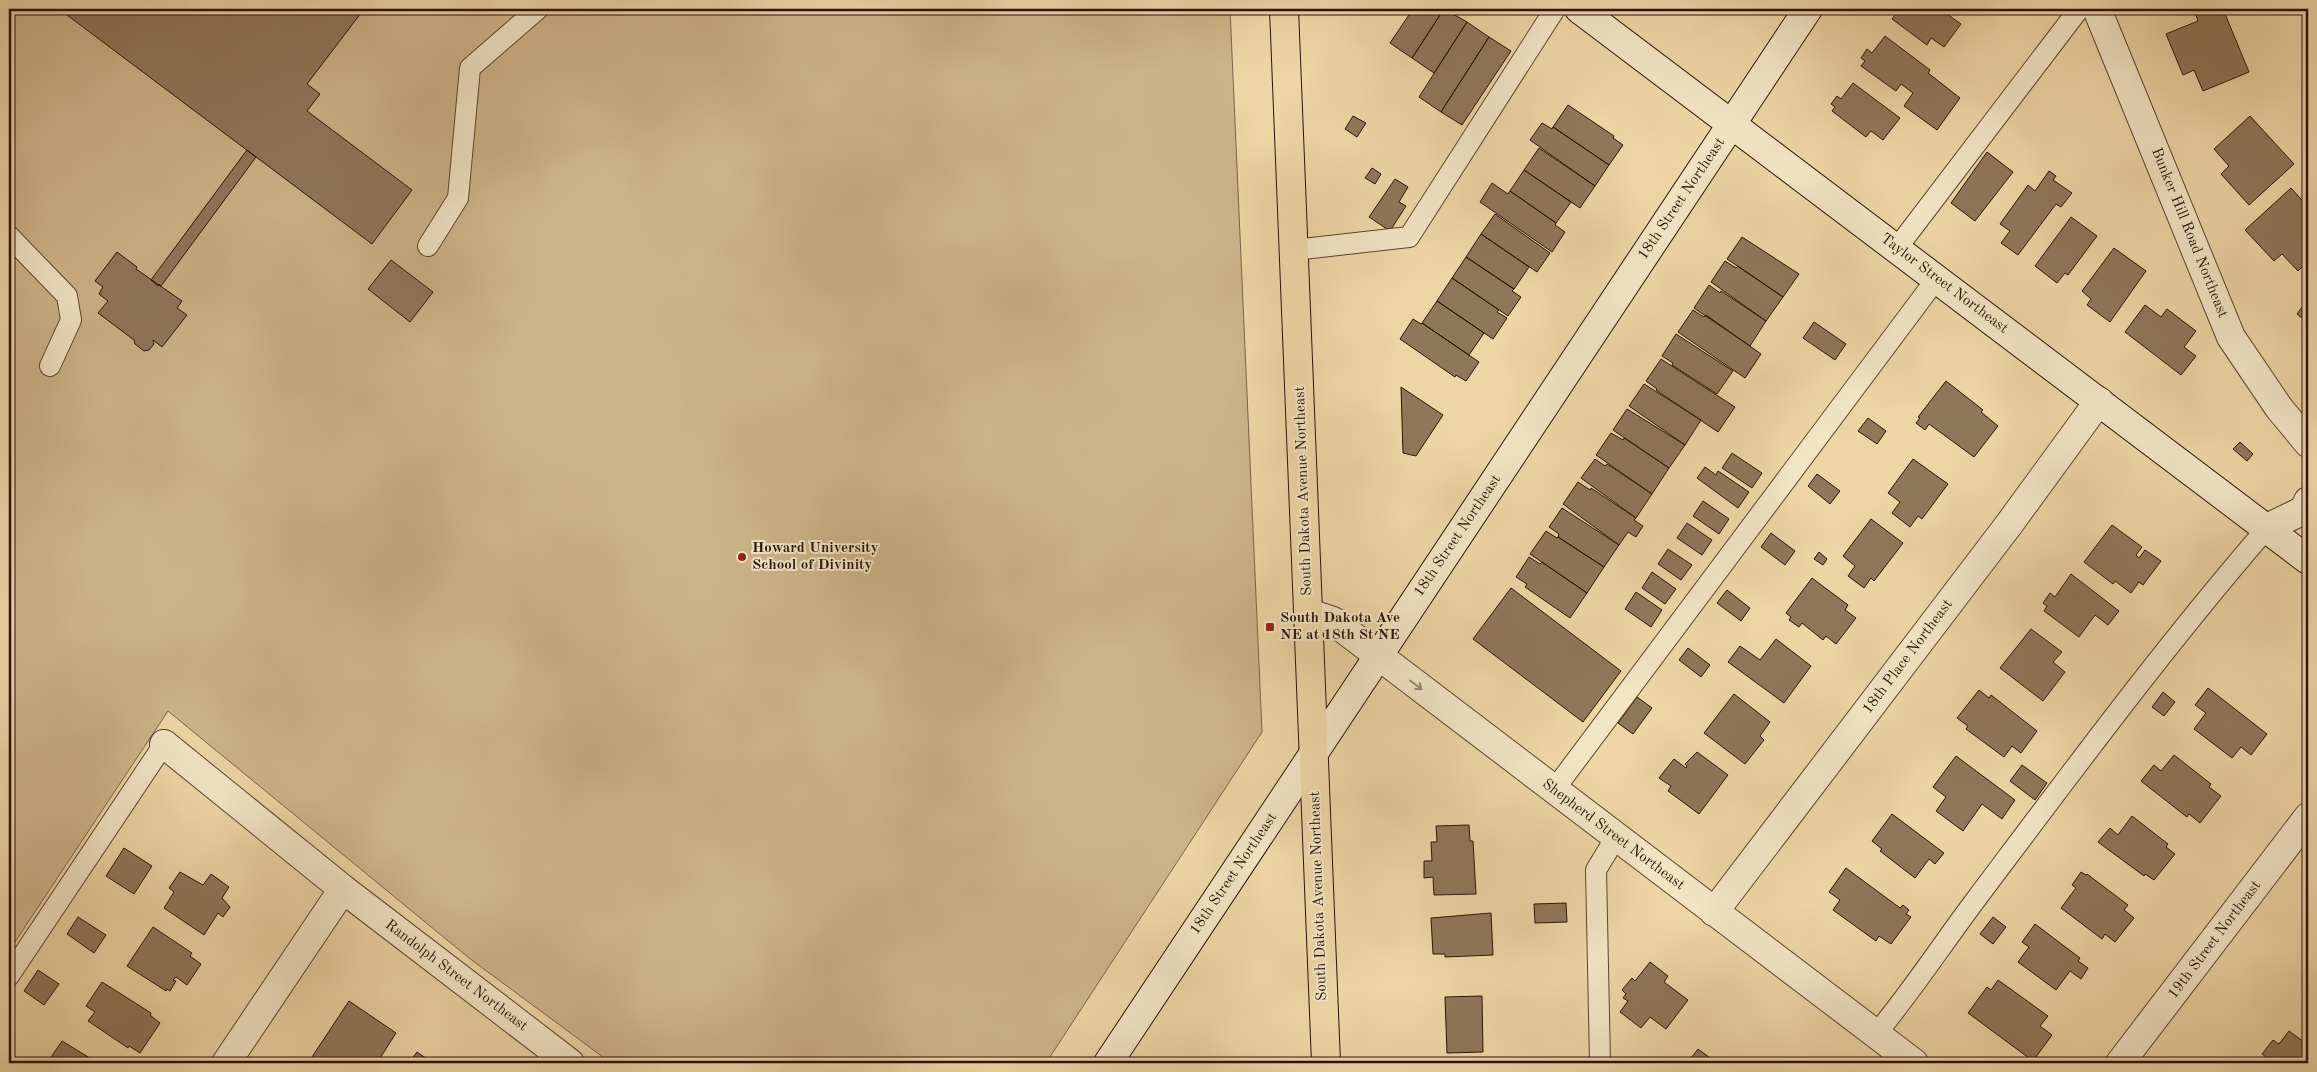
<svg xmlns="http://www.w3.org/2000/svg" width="2317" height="1072" font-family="'Old Standard TT',serif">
<rect width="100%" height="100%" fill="#edd5a4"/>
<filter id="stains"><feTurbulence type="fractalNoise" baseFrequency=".004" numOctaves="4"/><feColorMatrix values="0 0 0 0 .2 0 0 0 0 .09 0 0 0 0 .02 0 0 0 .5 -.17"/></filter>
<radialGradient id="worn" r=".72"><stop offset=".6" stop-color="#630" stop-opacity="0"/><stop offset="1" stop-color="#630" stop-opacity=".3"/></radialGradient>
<!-- green -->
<path fill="#ccb489" stroke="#7b6348" d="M9 9H1230L1262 732 1046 1063H611L469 958 168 711 9 951Z"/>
<!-- building -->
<path fill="#8f7759" stroke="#2a1208" d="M59 9H364L307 84 320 94 307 111 412 190 372 244Z
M1413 9H1444L1412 58 1390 43Z
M1444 9 1467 22 1434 73 1412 58Z
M1893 9H1940L1961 24 1944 47 1931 38 1927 45 1892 19 1895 15 1891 12Z
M2194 9H2223L2249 72 2203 91 2194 70 2183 75 2166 34 2198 21Z
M1467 22 1489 37 1441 112 1419 97Z
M1885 36 1930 70 1928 73 1960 98 1937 130 1904 106 1913 93 1901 84 1896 91 1861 66 1865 61 1861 58 1867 49 1872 53Z
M1489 37 1511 51 1462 125 1441 112Z
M1853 83 1900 118 1883 140 1871 131 1866 137 1832 111 1835 107 1831 104 1837 96 1841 99Z
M1568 105 1614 136 1613 138 1623 145 1609 165 1553 127Z
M1353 116 1366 123 1357 137 1345 129Z
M2250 116 2294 164 2249 205 2221 174 2229 166 2214 149Z
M1542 123 1552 129 1553 127 1609 165 1595 186 1530 140Z
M1539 148 1595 186 1580 208 1524 170Z
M247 150 256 157 161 286 159 284 158 286 151 280Z
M1987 152 2013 172 1975 221 1951 203Z
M1372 168 1381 174 1375 184 1365 178Z
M1524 170 1571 202 1556 223 1510 191Z
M2049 171 2056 176 2053 180 2072 193 2061 207 2056 204 2018 255 2001 243 2010 231 2000 224 2028 185 2035 191Z
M1395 179 1408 187 1399 202 1406 206 1390 231 1369 217Z
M1492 183 1508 194 1510 191 1556 223 1555 225 1565 232 1552 252 1480 202Z
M2291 188 2308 207V261L2298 271 2282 254 2274 261 2245 230Z
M1495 214 1550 253 1537 272 1481 234Z
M2071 217 2097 236 2068 275 2065 273 2057 283 2035 266Z
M1481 234 1529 267 1514 289 1466 257Z
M1742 237 1799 274 1783 297 1727 259Z
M2114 248 2146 271 2110 322 2087 305 2091 299 2082 291Z
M117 252 137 267 136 269 182 301 177 308 187 315 162 347 153 340 154 344 149 350 144 351 135 344 134 340 98 313 108 301 99 294 103 287 95 281Z
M1466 257 1514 289 1512 291 1521 297 1508 316 1452 278Z
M391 260 433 292 410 322 368 289Z
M1725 261 1736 268 1738 266 1783 297 1766 321 1711 282Z
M1452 278 1499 310 1497 312 1507 318 1493 339 1437 301Z
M1709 285 1720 293 1721 291 1766 321 1750 346 1694 308Z
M2308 299V323L2297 314Z
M1437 301 1484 333 1469 355 1422 323Z
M2145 305 2161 317 2167 309 2196 331 2184 347 2196 356 2181 375 2125 332Z
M1693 310 1704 317 1706 315 1761 354 1745 378 1678 332Z
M1413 319 1421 324 1422 323 1479 362 1466 381 1456 375 1455 377 1400 339Z
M1814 322 1846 344 1835 360 1803 338Z
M1676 334 1733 371 1717 394 1672 365 1673 363 1662 356Z
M1661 359 1735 407 1718 432 1656 390 1657 389 1646 381Z
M1946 381 1983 410 1981 412 1998 426 1974 457 1929 424 1925 430 1916 423 1920 418 1918 417Z
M1644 384 1701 420 1685 445 1629 406Z
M1401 387 1443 415 1416 456 1403 453Z
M1627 409 1685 445 1669 468 1613 430Z
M1868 418 1886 431 1877 444 1858 431Z
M1611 433 1623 440 1624 438 1669 468 1652 494 1596 455Z
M2240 442 2253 454 2247 461 2233 449Z
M1732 453 1762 473 1752 488 1722 468Z
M1595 459 1605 466 1607 464 1652 494 1636 518 1581 478Z
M1913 459 1948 484 1922 519 1918 516 1910 527 1892 513 1900 502 1888 493Z
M1705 467 1716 475 1718 471 1749 492 1738 508 1697 478Z
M1817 474 1840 491 1830 504 1808 486Z
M1578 482 1590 490 1591 488 1636 518 1634 520 1643 526 1636 537 1628 532 1619 545 1563 504Z
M1703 501 1729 519 1719 534 1693 516Z
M1562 508 1619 545 1604 567 1558 537 1559 534 1549 527Z
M1871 519 1903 543 1874 581 1871 578 1864 588 1848 576 1855 566 1843 556Z
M1687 523 1712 540 1702 555 1677 538Z
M2112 525 2142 547 2136 555 2139 558 2145 550 2161 561 2143 585 2139 582 2131 593 2115 581 2113 584 2084 562Z
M1546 531 1557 538 1558 537 1604 567 1587 593 1530 554Z
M1771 533 1795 551 1785 565 1761 547Z
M1668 549 1692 565 1681 580 1658 564Z
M1819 552 1827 559 1823 565 1814 559Z
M1529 557 1540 564 1542 562 1587 593 1570 618 1525 587 1527 584 1516 577Z
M1652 572 1676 589 1665 604 1642 588Z
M2071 574 2119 611 2108 625 2095 615 2079 637 2044 611 2047 606 2043 603 2050 593 2055 597Z
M1812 578 1848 605 1845 610 1856 618 1836 644 1826 636 1823 640 1802 623 1799 627 1789 620 1791 617 1786 613Z
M1511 588 1621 671 1583 722 1473 639Z
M1727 590 1750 608 1741 621 1717 603Z
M1636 592 1662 610 1651 627 1625 609Z
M2031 629 2062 652 2053 662 2065 672 2043 701 2000 668Z
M1776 639 1811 666 1784 703 1728 662 1740 646 1760 660Z
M1688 648 1710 665 1701 677 1679 660Z
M2208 688 2267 734 2251 755 2241 747 2232 758 2194 729 2206 713 2195 705Z
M1979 690 1989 698 1991 695 2037 731 2021 753 2012 746 2004 757 1966 729 1968 726 1957 718Z
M2163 692 2175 702 2164 716 2152 707Z
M1734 694 1770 722 1760 736 1764 740 1745 764 1704 733Z
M1637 697 1652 708 1633 734 1618 723Z
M1697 752 1728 775 1699 814 1668 791 1671 786 1659 778 1674 759 1686 768 1687 766 1685 764Z
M2174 755 2211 784 2209 787 2221 796 2200 823 2189 814 2187 817 2141 781 2154 765 2161 771Z
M1956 756 2015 800 2002 819 1982 804 1963 831 1936 811 1946 797 1933 787Z
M2022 765 2047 783 2035 800 2010 781Z
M1892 814 1944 853 1935 864 1929 859 1915 878 1880 851 1882 849 1872 841Z
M2132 816 2168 844 2166 847 2175 854 2154 880 2145 874 2144 876 2098 842 2110 828 2118 835Z
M1469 825 1470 841H1473L1476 894 1434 895 1433 877 1424 878V861H1432L1431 842H1437L1436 826Z
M124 848 152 866 134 894 106 876Z
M1846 868 1900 908 1903 905 1909 910 1906 914 1911 917 1891 944 1879 936 1876 941 1833 910 1840 900 1829 892Z
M180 872 203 885 211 874 229 887 222 898 230 907 223 917 218 913 204 935 164 908 174 892 169 888Z
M2081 872 2086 875 2087 874 2128 905 2124 910 2134 918 2115 942 2105 934 2102 939 2061 908 2076 888 2072 885Z
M1566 903 1567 922 1535 923 1534 904Z
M1491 913 1493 955 1445 957V954H1433L1431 918Z
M78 917 106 935 94 953 67 934Z
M1993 917 2006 927 1993 944 1980 934Z
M2035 924 2080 958 2078 961 2088 968 2081 979 2070 971 2056 990 2018 962 2029 947 2022 942Z
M153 927 192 953 190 956 201 964 187 985 176 977 173 980 176 981 170 991 167 989 166 991 127 966Z
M1650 962 1668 976 1664 982 1688 1000 1666 1029 1650 1017 1641 1028 1620 1012 1628 1001 1623 998 1626 994 1622 990 1632 978 1635 981Z
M38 970 59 984 44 1005 24 991Z
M1998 980 2048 1016 2040 1026 2052 1035 2033 1061 1968 1013 1987 987 1991 990Z
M102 982 151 1013 150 1015 160 1023 140 1053 129 1046 128 1048 88 1021 95 1012 86 1006Z
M1482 996 1483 1052 1447 1053 1445 997Z
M349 1001 396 1033 377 1063H302L303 1061 308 1063Z
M2289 1031 2308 1045V1063H2266L2269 1059 2262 1054 2273 1040 2279 1044Z
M62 1041 98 1063H47Z
M1698 1049 1717 1063H1687Z
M417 1052 433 1063H409Z"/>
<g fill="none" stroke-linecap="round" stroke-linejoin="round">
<defs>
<path id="lane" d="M9 236 67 296 71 320 50 366
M428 246 458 198 470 68 538 9
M1897 248 2079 9
M1294 250 1409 237 1555 9
M1554 790 1937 278
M9 976 164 744
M1876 1034C1912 991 1943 943 1977 898 2071 773 2164 647 2267 528
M1600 1063 1596 870 1616 837"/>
<path id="street" d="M2097 9 2231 337 2279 408 2308 443
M2267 528 2304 510 2308 501
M1309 613 1333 621 1914 1063
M164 744 343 889 570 1063
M1714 912 2010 523 2099 401
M226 1063 343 889
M2120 1063 2308 817"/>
<path id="secondary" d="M1579 9 2308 560
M1108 1063 1808 9"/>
<path id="primary" d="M1284 9 1326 1063"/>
</defs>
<!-- lane casing -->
<use href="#lane" stroke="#5b432f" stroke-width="22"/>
<!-- street casing -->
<use href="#street" stroke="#5b432f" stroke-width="30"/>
<!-- secondary casing -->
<use href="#secondary" stroke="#2a1208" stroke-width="30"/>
<!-- primary casing -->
<use href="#primary" stroke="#2a1208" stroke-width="30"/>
<!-- lane -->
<use href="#lane" stroke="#f3e4c4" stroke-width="20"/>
<!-- street -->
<use href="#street" stroke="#f3e4c4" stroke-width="28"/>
<!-- secondary -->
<use href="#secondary" stroke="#f3e4c4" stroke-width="28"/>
<!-- primary -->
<use href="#primary" stroke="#edd5a4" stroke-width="28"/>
</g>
<!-- one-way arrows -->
<defs><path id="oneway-shaft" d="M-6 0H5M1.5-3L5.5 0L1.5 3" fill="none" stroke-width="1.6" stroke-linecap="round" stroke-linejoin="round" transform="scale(1.25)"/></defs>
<use stroke="#99866f" href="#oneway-shaft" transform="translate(1416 685) rotate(37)"/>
<!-- markers -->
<g fill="#8f2418" stroke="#f3e4c4" stroke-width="2">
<circle cx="742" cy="557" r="5"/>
<rect x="1265" y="622" width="10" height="10" rx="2.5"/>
</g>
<g text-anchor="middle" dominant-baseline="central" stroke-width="4" stroke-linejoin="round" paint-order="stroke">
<!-- street labels -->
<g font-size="15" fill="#2a1208" stroke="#f3e4c4">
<text transform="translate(1682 199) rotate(-56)">18th Street Northeast</text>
<text transform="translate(2189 233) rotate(68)">Bunker Hill Road Northeast</text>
<text transform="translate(1944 284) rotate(37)">Taylor Street Northeast</text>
<text transform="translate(1304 491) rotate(-92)">South Dakota Avenue Northeast</text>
<text transform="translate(1458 536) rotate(-56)">18th Street Northeast</text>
<text transform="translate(1908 657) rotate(-53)">18th Place Northeast</text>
<text transform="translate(1613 835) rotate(37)">Shepherd Street Northeast</text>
<text transform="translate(1234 874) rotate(-56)">18th Street Northeast</text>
<text transform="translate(1319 896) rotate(-92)">South Dakota Avenue Northeast</text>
<text transform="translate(2215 940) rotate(-53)">19th Street Northeast</text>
<text transform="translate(456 976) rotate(37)">Randolph Street Northeast</text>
</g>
<!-- poi labels -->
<g font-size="15" font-weight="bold" fill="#2a1208" stroke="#f3e4c4" text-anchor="start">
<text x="752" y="548">Howard University<tspan x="752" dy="17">School of Divinity</tspan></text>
<text x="1280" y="618">South Dakota Ave<tspan x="1280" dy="17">NE at 18th St NE</tspan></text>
</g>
</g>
<!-- margin -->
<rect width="2317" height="1072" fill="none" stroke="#edd5a4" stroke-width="30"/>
<rect x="10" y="10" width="2297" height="1052" fill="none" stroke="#2a1208" stroke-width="2.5"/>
<rect x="15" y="15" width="2287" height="1042" fill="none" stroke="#2a1208"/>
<rect width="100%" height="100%" filter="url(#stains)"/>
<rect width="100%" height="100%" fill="url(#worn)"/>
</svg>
